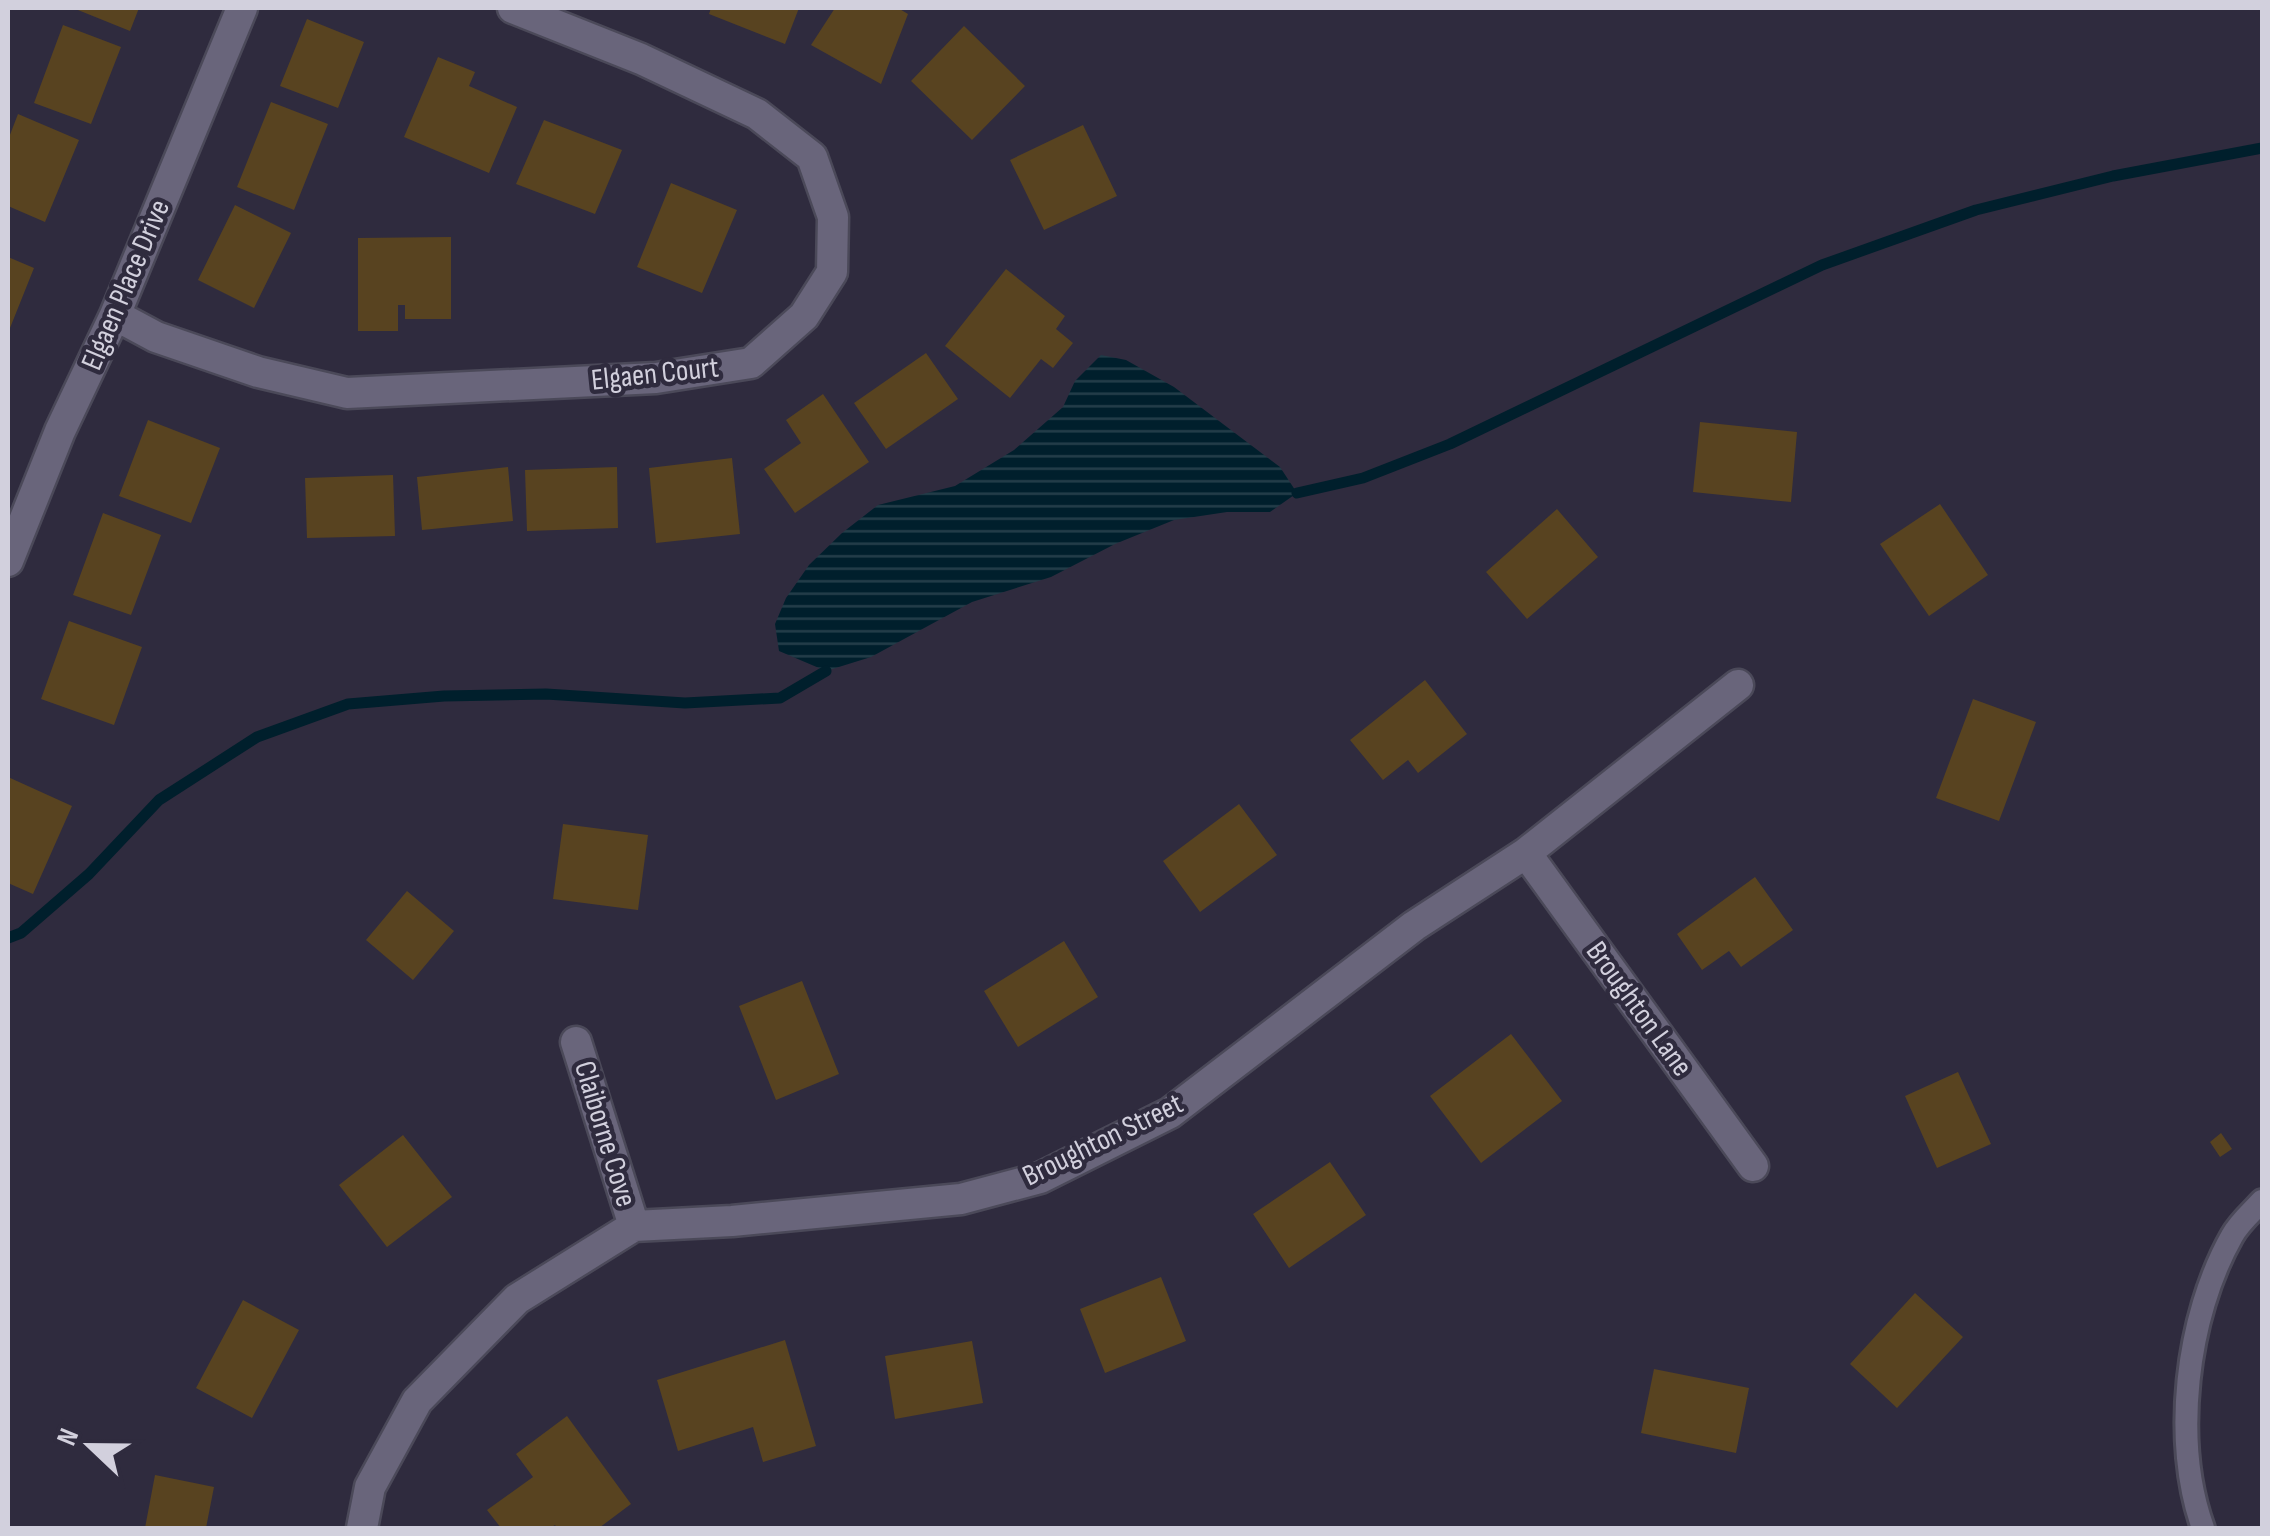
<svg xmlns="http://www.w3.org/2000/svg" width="2270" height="1536" font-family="'Sofia Sans Condensed',sans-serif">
<defs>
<pattern id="water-rules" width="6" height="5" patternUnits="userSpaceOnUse" patternTransform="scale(2.5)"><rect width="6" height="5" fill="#001f2c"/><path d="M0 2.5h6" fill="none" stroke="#243e4a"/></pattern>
</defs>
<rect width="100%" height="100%" fill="#2f2b3e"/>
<!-- water -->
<path fill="url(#water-rules)" d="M1101 355 1126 360 1174 387 1280 467 1297 493 1270 512H1227L1174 520 1115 544 1051 577 972 602 871 657 826 671 779 651 775 624 786 598 809 565 842 533 878 505 955 486 1014 450 1063 407 1075 381Z"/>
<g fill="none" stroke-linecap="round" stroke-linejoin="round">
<!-- stream -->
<path stroke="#001f2c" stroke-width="11" d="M1297 493 1363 478 1450 444 1822 265 1976 210 2113 176 2262 148
M8 938 21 933 89 874 159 800 257 737 348 704 444 696 546 694 685 703 780 698 826 671"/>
</g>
<!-- building -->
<path fill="#584320" d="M73 8H139L130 31Z
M711 8H799L785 44 709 14Z
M835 8H898L908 14 881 84 811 45Z
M307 19 364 42 338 108 280 86Z
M63 25 121 47 91 124 34 103Z
M964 26 1025 86 972 140 911 81Z
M438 57 475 72 469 86 517 107 489 173 404 137Z
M271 102 328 124 294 210 237 187Z
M18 114 79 140 45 222 8 206V140Z
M544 120 622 150 595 214 516 184Z
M1083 125 1117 196 1044 230 1010 160Z
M671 183 737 210 702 293 637 267Z
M235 205 291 233 254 308 198 280Z
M451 237V319H405V305H398V331H358V238Z
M8 257 34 268 8 333Z
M1006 269 1065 316 1056 329 1073 343 1053 368 1041 359 1010 398 945 346Z
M926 353 958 399 886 449 854 403Z
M823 394 869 462 795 513 764 469 801 443 786 420Z
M148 420 220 448 191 523 119 496Z
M1700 422 1797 432 1791 502 1693 492Z
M732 458 740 534 656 543 649 468Z
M508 467 513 521 422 530 417 477Z
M617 467 618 528 527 531 525 470Z
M393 475 395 536 307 538 305 478Z
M1940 504 1988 575 1929 616 1880 544Z
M1557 509 1598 557 1527 619 1486 572Z
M103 513 161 535 131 615 73 595Z
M69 621 142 647 114 725 41 699Z
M1425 680 1467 734 1418 773 1408 760 1383 780 1350 740Z
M1973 699 2036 722 1999 821 1936 798Z
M8 777 72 806 33 894 8 883Z
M1239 804 1277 855 1200 912 1163 861Z
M563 824 648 835 638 910 553 899Z
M1755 877 1793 930 1741 967 1729 951 1702 970 1677 934Z
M407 891 454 931 413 980 366 940Z
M1064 941 1098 997 1018 1047 984 991Z
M802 981 839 1074 776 1100 739 1006Z
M1511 1034 1562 1101 1481 1163 1430 1096Z
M1958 1072 1991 1144 1937 1168 1905 1096Z
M2221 1133 2232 1149 2220 1157 2210 1142Z
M403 1135 452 1197 387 1247 339 1185Z
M1330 1162 1366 1215 1289 1268 1253 1214Z
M1161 1277 1186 1341 1105 1373 1080 1309Z
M1915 1293 1963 1337 1897 1408 1850 1364Z
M243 1300 299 1330 252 1418 196 1388Z
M785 1340 816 1446 763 1462 753 1427 678 1451 657 1380Z
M972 1341 983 1403 895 1419 885 1356Z
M1654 1369 1749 1388 1736 1453 1641 1433Z
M567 1416 631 1504 599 1528H557L555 1525 550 1528H501L487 1510 533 1477 516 1454Z
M155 1475 214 1487 206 1528H145Z"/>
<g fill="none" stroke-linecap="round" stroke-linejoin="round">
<defs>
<path id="lane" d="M2203 1528C2172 1442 2186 1317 2232 1236 2239 1223 2252 1212 2262 1201"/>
<path id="street" d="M115 315 156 337 258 372 347 393 656 378 751 363 804 316 832 272 833 217 812 157 757 114 641 59 513 8
M8 561 60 431 115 315 242 8
M1526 853 1753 1166
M576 1042 634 1226
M362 1528 370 1487 417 1401 517 1299 634 1226 732 1221 961 1199 1040 1178 1170 1113 1414 926 1526 853 1738 685"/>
</defs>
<!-- lane casing -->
<use href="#lane" stroke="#4b4959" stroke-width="28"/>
<!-- street casing -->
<use href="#street" stroke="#4b4959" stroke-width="35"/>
<!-- lane -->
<use href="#lane" stroke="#69657b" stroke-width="22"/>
<!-- street -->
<use href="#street" stroke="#69657b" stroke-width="30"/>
</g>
<g text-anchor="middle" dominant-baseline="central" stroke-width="9" stroke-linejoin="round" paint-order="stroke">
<!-- street labels -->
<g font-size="30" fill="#d2d0dd" stroke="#2f2b3e">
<text transform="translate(126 285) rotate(-67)">Elgaen Place Drive</text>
<text transform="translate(655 374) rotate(-6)">Elgaen Court</text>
<text transform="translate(1639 1009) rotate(54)">Broughton Lane</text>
<text transform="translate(605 1134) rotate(73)">Claiborne Cove</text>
<text transform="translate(1103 1140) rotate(-26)">Broughton Street</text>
</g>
</g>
<!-- border -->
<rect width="2270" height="1536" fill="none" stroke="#d2d0dd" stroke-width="20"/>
<!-- north arrow -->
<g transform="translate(90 1446) rotate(292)" stroke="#2f2b3e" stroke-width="8" paint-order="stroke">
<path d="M0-8L18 38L0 25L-18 38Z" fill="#d2d0dd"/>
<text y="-15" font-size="28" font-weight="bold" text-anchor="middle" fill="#d2d0dd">N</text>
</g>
</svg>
